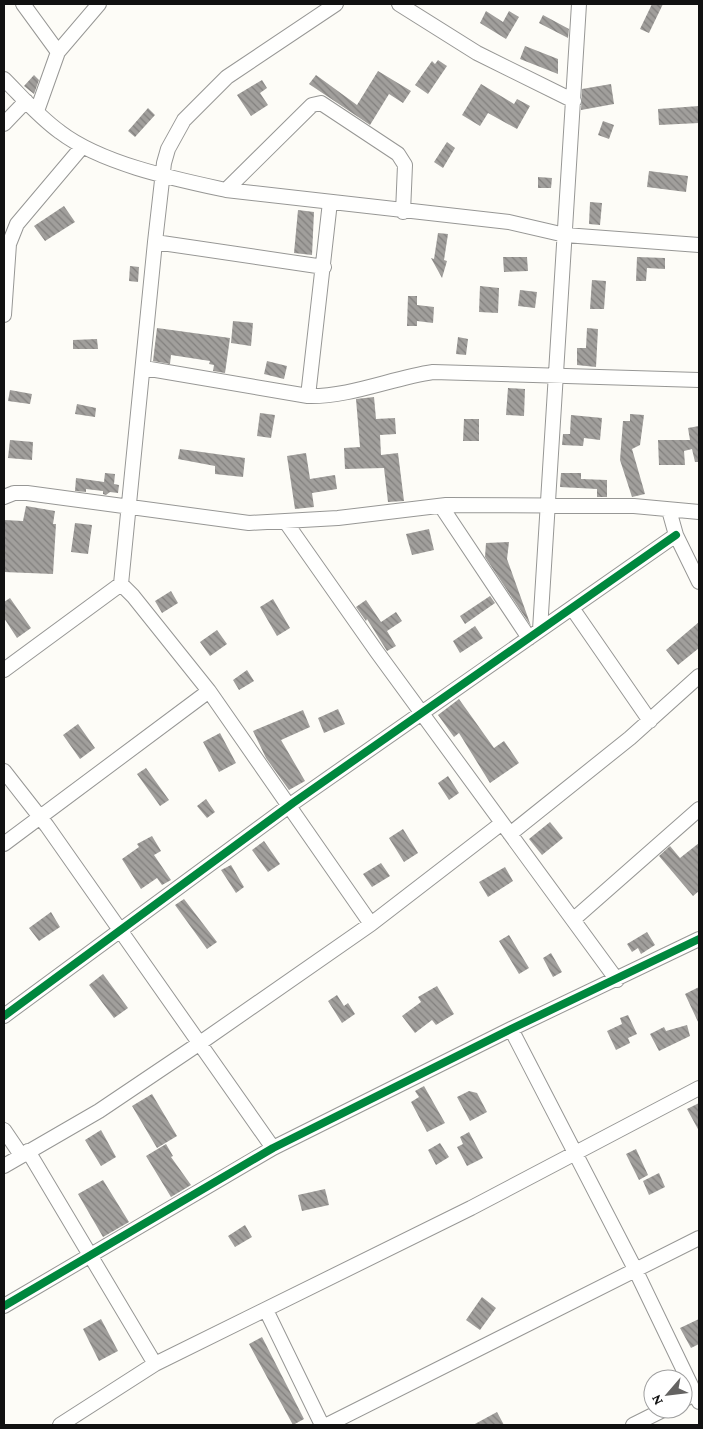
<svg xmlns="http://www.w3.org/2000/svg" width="703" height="1429" font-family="'Crimson Pro',serif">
<defs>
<pattern id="building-back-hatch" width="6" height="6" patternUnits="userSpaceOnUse" patternTransform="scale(1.25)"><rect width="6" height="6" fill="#a19f9c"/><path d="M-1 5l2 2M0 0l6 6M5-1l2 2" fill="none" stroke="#82807e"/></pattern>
</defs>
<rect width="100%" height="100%" fill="#fdfcf7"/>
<!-- building -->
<path fill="url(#building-back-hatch)" d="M652 4H663L649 33 640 29Z
M486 11 503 22 509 11 519 17 506 39 480 23Z
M543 15 569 29 568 38 539 23Z
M525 46 558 59V74L520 59Z
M438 60 447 66 428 94 415 85 432 61 435 64Z
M378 71 411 91 403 103 389 94 370 125 309 84 316 75 357 105Z
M34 75 39 80 34 94 24 86Z
M262 80 267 88 260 93 268 105 251 116 237 95Z
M481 84 514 104 517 99 530 106 517 129 488 113 480 126 462 115Z
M611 84 614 104 581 110 582 89Z
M699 106V123L659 125 658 109Z
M148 108 155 115 135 137 128 131Z
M603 121 614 125 609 139 598 135Z
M447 142 455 148 443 168 434 162Z
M649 171 688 176 686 192 647 187Z
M538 177 552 178 551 188H538Z
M590 202 602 203 600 225 589 224Z
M64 206 75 222 45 241 34 226Z
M298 210 314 212 312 255 294 253Z
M438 233 448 234 444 260 447 261 442 278 431 258 434 259Z
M503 257H527L528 271 504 272Z
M637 257 665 258V269L647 268 646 281H636Z
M130 266 139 267 138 282 129 281Z
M592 280 606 281 604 309H590Z
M480 286 499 288 498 313 479 312Z
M520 290 537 292 535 308 518 306Z
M408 296H417V305L434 307 433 323 417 321V326H407Z
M233 321 253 323 251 346 231 343Z
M157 328 230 338 225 373 213 371 214 365 209 364 210 361 171 355 170 364 153 361Z
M587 328 598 329 596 367 577 365V348H586Z
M458 337 468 339 466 355 456 354Z
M97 339 98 349H73V340Z
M267 361 287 366 284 379 264 374Z
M508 388 525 389 524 416 506 415Z
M10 390 32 394 30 404 8 401Z
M374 397 376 419 395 418 396 434 380 435 381 455 398 453 404 501 388 502 384 468 345 469 344 448 360 447 356 399Z
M77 404 96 408 95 417 75 414Z
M260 413 275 415 271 438 257 436Z
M630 414 644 415 640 445 632 449 645 494 632 497 620 460 623 421H630Z
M571 415 602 418 600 440 584 438 583 446 562 445 563 434H570Z
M464 419H479V441H463Z
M699 426V462H695L692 449 684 451 685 465H659L658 440H690L688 428Z
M10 440 33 442 32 460 8 458Z
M180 449 245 458 243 477 215 474V466L178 459Z
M306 453 310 479 335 475 337 489 312 493 314 507 295 509 287 456Z
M105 473 115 474 114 484 119 485 118 493 110 492 106 495 103 494V491L86 489V492L75 491 76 478 104 482Z
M561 473H581V479L607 480V497H597V489L560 487Z
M26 506 55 511 53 524H56L53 574 4 572V520L23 521Z
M75 523 92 525 88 554 71 552Z
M429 529 434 550 412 555 406 534Z
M509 542 507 559 531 626 485 557 486 543Z
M171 591 178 603 162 613 155 601Z
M490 596 495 603 465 624 460 616Z
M10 598 31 628 17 638 4 618V602Z
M273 599 290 628 277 636 260 607Z
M366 600 381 622 396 612 402 621 387 631 396 646 387 651 367 619 366 621 356 607Z
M699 622V648L678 665 666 650Z
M475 626 483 638 460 653 453 641Z
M217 630 227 644 210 656 200 642Z
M247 670 254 681 239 690 233 680Z
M459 699 494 748 504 741 519 763 490 783 459 733 454 737 438 715Z
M338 709 345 724 324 733 318 718Z
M303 710 310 727 281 740 305 781 289 790 266 758 253 731Z
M78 724 95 748 80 759 63 735Z
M220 733 236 763 219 772 203 742Z
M146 768 169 800 160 806 137 774Z
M448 776 459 793 449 800 438 783Z
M206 799 215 812 207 818 197 806Z
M550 822 563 838 542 855 529 839Z
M403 829 418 853 404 862 389 838Z
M152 836 161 851 154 855 171 880 162 885 157 878 141 889 122 859 139 847 137 844Z
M264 841 280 864 268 872 252 850Z
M699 843V891L693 896 659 856 670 846 680 858Z
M381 863 390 876 372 887 363 874Z
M231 865 244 887 236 893 221 870Z
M505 867 513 881 488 897 479 882Z
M184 899 217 942 207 949 175 905Z
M51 912 60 927 39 941 29 928Z
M647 932 655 945 641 954 638 948 632 952 627 944Z
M509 935 529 968 519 974 499 941Z
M551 953 562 972 553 977 543 958Z
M103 974 128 1008 114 1018 89 985Z
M437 986 454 1014 436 1025 432 1020 415 1033 402 1016 421 1002 418 997Z
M699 987V1024L685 994Z
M337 995 344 1006 348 1003 355 1014 342 1023 328 1001Z
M628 1015 637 1034 628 1038 630 1043 616 1050 607 1031 622 1024 620 1018Z
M687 1025 690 1036 659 1051 650 1034 664 1027 666 1031Z
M424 1086 445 1123 427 1132 411 1102 419 1097 415 1091Z
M469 1091 477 1093 487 1112 470 1121 457 1097Z
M152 1094 177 1136 157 1148 132 1106Z
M699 1103V1131L687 1109Z
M101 1130 116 1157 101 1166 85 1140Z
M469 1132 483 1158 467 1166 457 1147 463 1144 460 1137Z
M440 1143 449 1157 436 1165 428 1150Z
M166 1144 173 1156 171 1157 191 1185 171 1197 146 1156Z
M636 1149 648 1175 639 1180 626 1154Z
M659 1173 665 1187 649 1195 643 1181Z
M103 1180 129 1222 103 1237 78 1194Z
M325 1189 329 1205 302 1211 298 1195Z
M245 1225 252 1237 235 1247 228 1236Z
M482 1297 496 1308 480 1330 466 1320Z
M101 1319 118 1351 99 1361 83 1329Z
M699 1319V1344L691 1348 680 1328Z
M262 1337 304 1419 293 1425 249 1344Z
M497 1412 504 1425H473Z"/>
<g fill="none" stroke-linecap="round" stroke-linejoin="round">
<defs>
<path id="street" d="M23 4 58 52 37 111
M399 4 477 53 574 101
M58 52 99 4
M4 79C22 97 39 117 60 132 102 164 175 179 226 190L509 222 565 235 699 245
M4 124 26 101
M226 190 312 105 321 103 398 154 405 165 403 212
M155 242 324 267
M4 315 9 244 17 224 82 147
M144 368 308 396C350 397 392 378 433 372L699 380
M308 396 330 202
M4 497 14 493H27L249 523 338 518 446 505 634 506 699 512
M441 506 529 638
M669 510 676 535 699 582
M285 521 377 652 617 980
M121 584 155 242 164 163 168 149 184 120 227 77 336 4
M572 608 650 721
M540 630 579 4
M4 670 121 584 133 596 209 691 371 924
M4 771 47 826 273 1148
M510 834 630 738 699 676
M4 844 209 691
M574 919 699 809
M4 1016 293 803 676 535
M511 1029 634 1267 699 1402
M4 1130 21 1155
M28 1151 155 1364
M4 1166 99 1111 200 1043 371 924 502 823
M4 1306 273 1148 511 1029 699 939
M266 1310 322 1425
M683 1400 699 1392
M60 1425 155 1364 471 1208 699 1088
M327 1425 699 1238
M633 1425 665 1409"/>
</defs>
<!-- street casing -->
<use href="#street" stroke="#979795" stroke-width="16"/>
<!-- street -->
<use href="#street" stroke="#fffffe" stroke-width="14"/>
<defs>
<path id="cycleway" d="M4 1016 293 803 676 535
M4 1306 273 1148 511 1029 699 939"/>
</defs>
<!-- cycleway casing -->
<use href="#cycleway" stroke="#fff" stroke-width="11"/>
<!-- cycleway -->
<use href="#cycleway" stroke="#00873e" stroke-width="8"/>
</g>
<!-- border -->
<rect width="703" height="1429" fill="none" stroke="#111111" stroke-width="10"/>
<!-- north arrow -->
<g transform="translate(668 1394) rotate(242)"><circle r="24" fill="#ffffff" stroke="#a0a0a0"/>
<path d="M0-4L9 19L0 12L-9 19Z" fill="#646362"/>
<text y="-8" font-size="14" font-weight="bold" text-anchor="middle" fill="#111111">N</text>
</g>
</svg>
